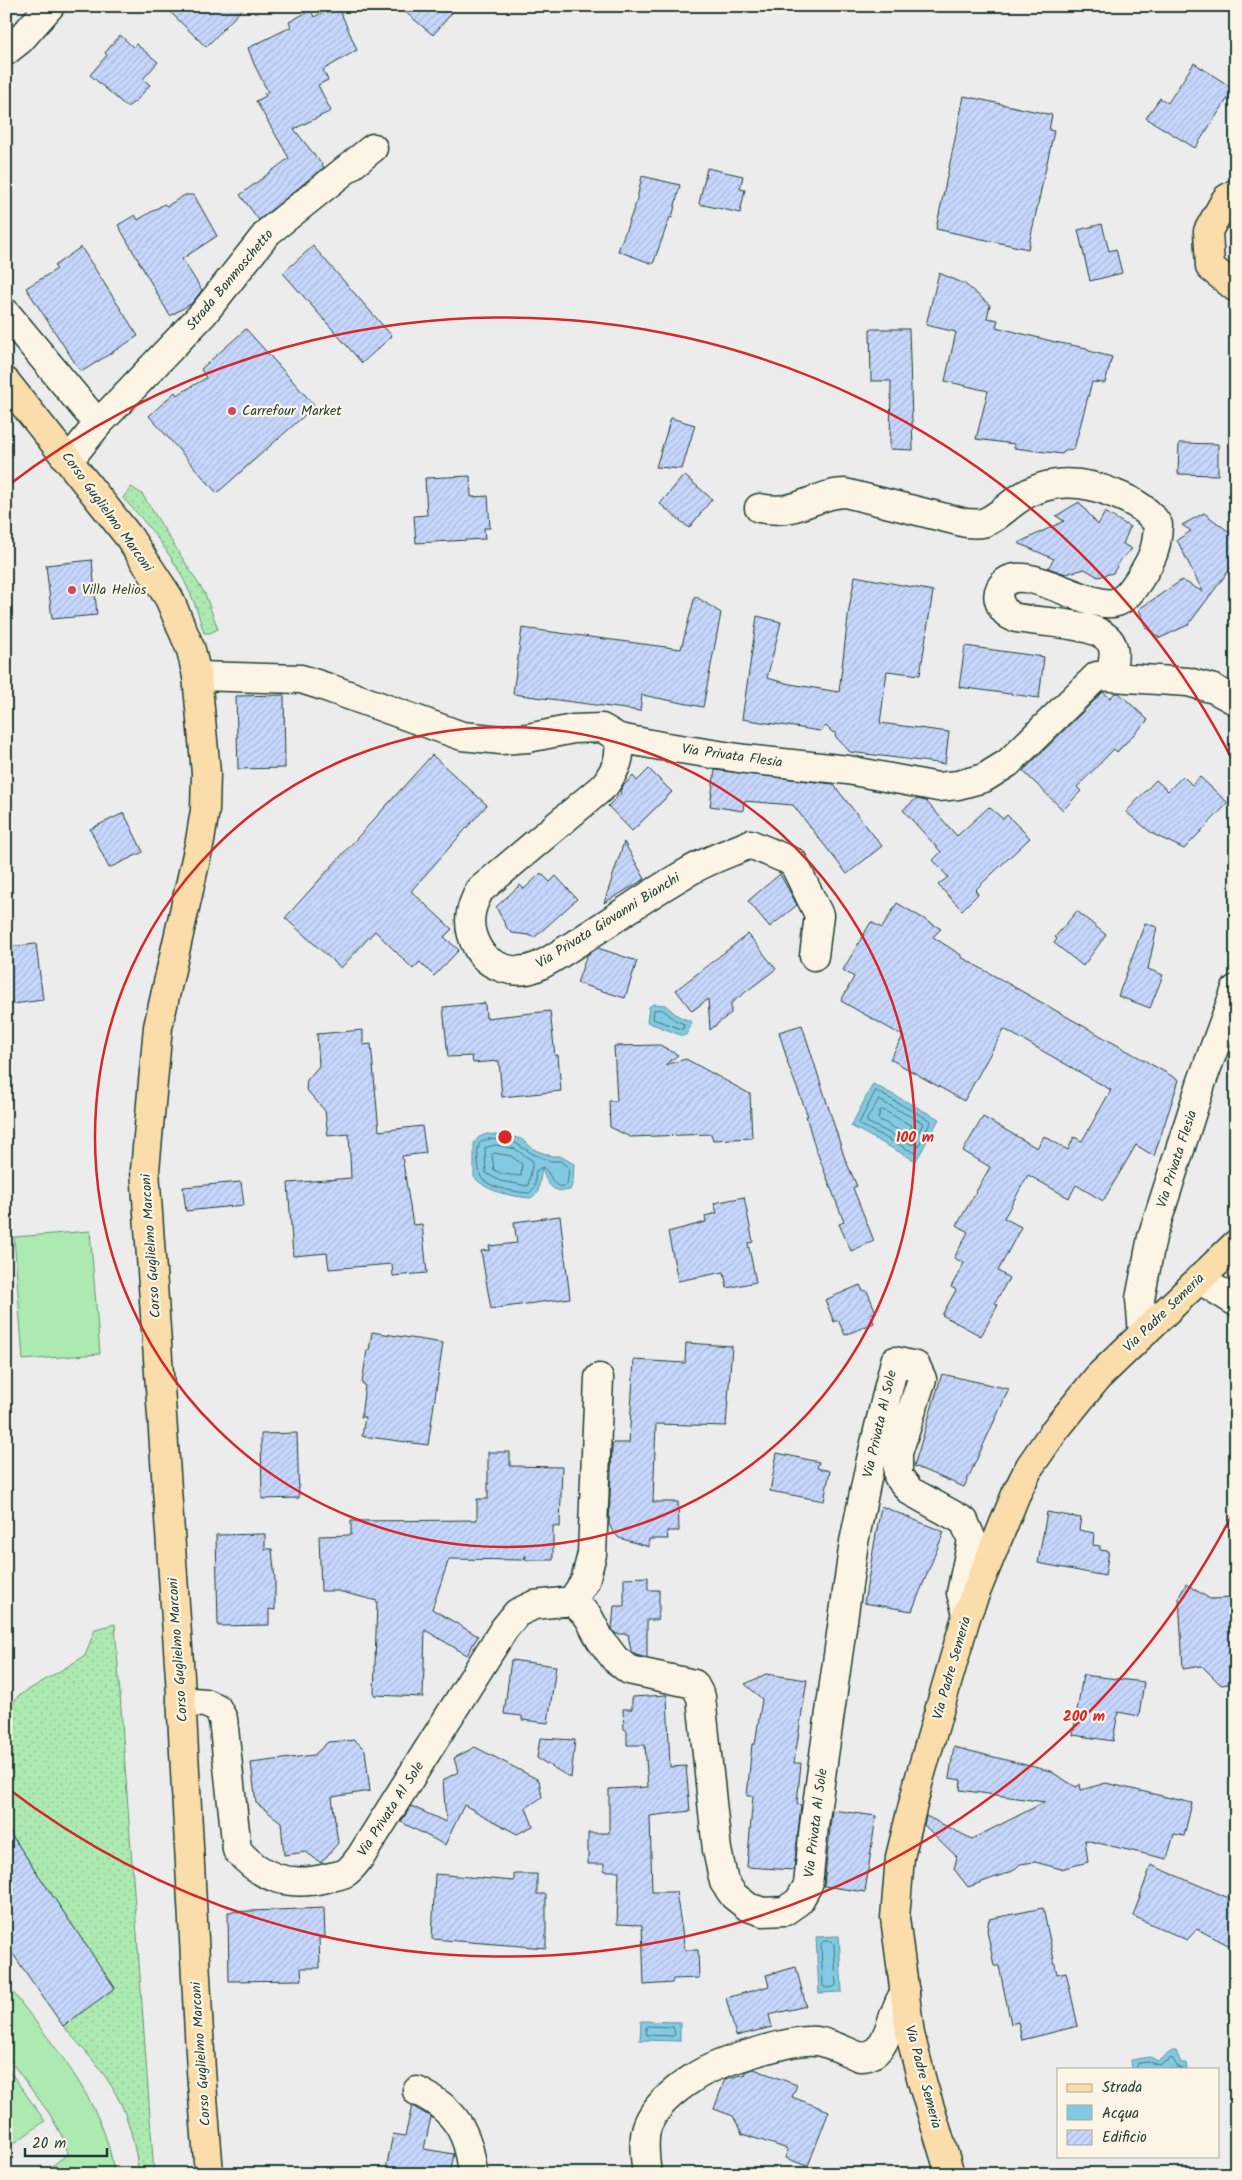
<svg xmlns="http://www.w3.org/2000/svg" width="1242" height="2180" font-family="Kalam,sans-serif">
<defs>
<pattern id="grass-dots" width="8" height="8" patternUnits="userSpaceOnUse" patternTransform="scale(1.25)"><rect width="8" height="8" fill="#aceab1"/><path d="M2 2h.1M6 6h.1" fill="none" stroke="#94ca99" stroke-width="1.8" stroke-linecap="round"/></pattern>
<pattern id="building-hatch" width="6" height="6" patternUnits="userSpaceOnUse" patternTransform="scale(1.25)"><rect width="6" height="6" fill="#c7d7fd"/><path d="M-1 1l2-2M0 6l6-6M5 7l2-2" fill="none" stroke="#aab9d9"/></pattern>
</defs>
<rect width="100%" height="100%" fill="#ececec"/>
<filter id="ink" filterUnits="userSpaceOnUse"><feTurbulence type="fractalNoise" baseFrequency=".02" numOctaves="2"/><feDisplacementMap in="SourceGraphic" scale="10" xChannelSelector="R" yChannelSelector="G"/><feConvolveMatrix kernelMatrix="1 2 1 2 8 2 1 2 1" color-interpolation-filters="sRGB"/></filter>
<g filter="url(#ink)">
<!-- grass -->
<path fill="url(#grass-dots)" stroke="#669472" d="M131 487 142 494 205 594 218 629 210 633H204C200 620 196 605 190 593 175 558 149 525 123 498Z
M115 1624 154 2174H139C135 2147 130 2120 117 2096 104 2070 82 2048 63 2026L114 1988 6 1827V1763L13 1704 18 1696 85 1656 95 1629Z"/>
<!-- pitch -->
<path fill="#aceab1" stroke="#669472" d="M90 1231 100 1354 23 1360 14 1237Z
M6 1983C48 2040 106 2101 114 2174H41L68 2154 63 2138 49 2113 6 2055Z
M6 2066 45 2121 6 2149Z"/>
<!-- water -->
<path fill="#82cae3" stroke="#5a929d" d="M653 1004 665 1005 678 1016 690 1021 691 1025 687 1034 683 1036 647 1022 649 1007Z
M873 1084 939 1119 916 1161 851 1126Z
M487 1134 513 1137 521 1139 535 1150 551 1156H560L574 1164 573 1182 570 1190C552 1194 546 1183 542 1168L538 1192 531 1198C512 1196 488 1193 474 1177V1143L479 1137Z
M839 1936 842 1992 819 1993 816 1937Z
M641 2021 680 2022V2041L640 2040Z
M1172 2051H1176L1181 2063H1186L1187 2069H1132L1131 2060 1150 2057 1158 2061Z"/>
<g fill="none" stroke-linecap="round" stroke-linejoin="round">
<!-- shore -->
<path stroke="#47757a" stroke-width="1" d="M663 1010 675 1020 684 1024 683 1029H681L653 1019 654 1010Z
M876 1091 931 1121 915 1153 859 1124Z
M879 1100 923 1123 913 1145 867 1122V1119Z
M883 1110 912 1126 910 1134 907 1135 878 1119 880 1111Z
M489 1139 512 1141 533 1154 550 1161H560L569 1168 567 1185C551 1192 552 1171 542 1167L536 1171C534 1179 538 1187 529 1193 516 1192 494 1189 483 1180 478 1176 476 1151 479 1145 480 1141 485 1140 489 1139Z
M496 1145 515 1149 533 1161 528 1186 500 1181 486 1173 485 1148Z
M494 1153 511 1156 522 1164 521 1176 502 1174 494 1170 492 1155Z
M824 1941H832L834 1943 836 1985 834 1987 826 1988 823 1986 821 1944Z
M648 2026 673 2027 675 2034 673 2036 647 2035 646 2028Z
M1136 2069 1138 2063 1149 2062 1159 2065 1172 2058 1177 2066 1182 2069"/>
</g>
<!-- building -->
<path fill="url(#building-hatch)" stroke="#1f3d34" d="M164 6H245L206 47Z
M335 6H338L357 50 323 70 328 80 318 85 331 111 294 129 324 167 259 220 240 195 289 158 256 101 266 96 264 93 268 92 254 64 248 48 291 27 289 22 311 10 314 17Z
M398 6H458L433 35Z
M120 35 133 47 136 44 158 62 143 79 150 85 136 101 127 107 90 75 107 55 105 53Z
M1194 63 1234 89 1195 148 1146 118 1160 98 1168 103Z
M964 96 1052 115 1049 130 1054 131 1028 249 936 229Z
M707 168 743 176 740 189 745 190 740 213 699 204Z
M642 176 680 185 672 218 670 217 653 264 618 251 636 203Z
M185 195H194L217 236 182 259 202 290 192 303 170 316 118 225 135 215 138 220 164 204 167 206Z
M1102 224 1109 251 1116 249 1122 273 1090 281 1078 230Z
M313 246 392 336 362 363 283 273Z
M81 247 138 336 81 372 26 288 57 269 54 266Z
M939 273 965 284 990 305 987 318 998 320 996 327 1055 342 1087 348 1089 351 1112 357 1105 383 1092 382 1074 449 1066 450 1062 454 1014 448V444L976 439 988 391 945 381 956 332 926 325Z
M246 329 315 406 217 493 149 416 175 392 177 395 206 378 201 369Z
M870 329H909L913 450 890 449 891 381H871Z
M671 418 695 425 682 469 656 467Z
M1179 443 1218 444V475L1178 474Z
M684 475 712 499 689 528 660 504Z
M470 476 471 497 488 496 490 528H484L485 539 416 543 414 516 427 515 425 478Z
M1079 502 1098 525 1105 512 1130 527 1123 544 1132 549 1122 558 1113 573 1098 577 1085 569 1066 574 1048 568 1054 559 1018 543 1064 521 1056 516Z
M1204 513 1236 537V561L1188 625 1160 638 1146 628 1139 609 1182 580 1203 592 1177 540 1191 531 1182 525Z
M92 560 97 615 52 619 46 565Z
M855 576 933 591 920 675 887 671 880 723 949 732 945 764 850 752 835 736 836 733 832 732 826 726 820 731 742 719 757 616 781 622 767 678 790 684 839 692 849 609Z
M695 596 721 613 703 707 642 695 640 711 513 694 522 628 681 649Z
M965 646 1044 657 1039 698 959 687Z
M1103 692 1110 698 1115 693H1119L1148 720 1117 752 1114 749 1077 787 1081 791 1063 810 1023 771Z
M284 695 285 768 238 769 236 696Z
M432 755 487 805 411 891 452 929 444 937 459 950 434 976 420 962 413 969 375 931 341 968 285 918Z
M649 769 672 792 632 831 608 806 621 793 620 791 623 786 633 776 637 781Z
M715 770 833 784 882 846 847 874 793 805 744 801 743 811 710 806Z
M1183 776 1192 785 1200 777 1228 803 1184 849 1153 834 1126 812 1156 780 1168 791Z
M916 799 926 801 957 836 989 807 1003 819 1007 815 1030 838 975 890 978 894 962 910 938 885 948 877 933 860 941 852 903 810Z
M124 813 143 852 109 868 90 829Z
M624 842 645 879 604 903Z
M541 873 550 882 556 876 577 899 534 938 529 935 512 933 507 928 496 907 520 885 524 889Z
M780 874 797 905 770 927 748 901Z
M897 903 941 929 933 937 961 955V957L1179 1080 1154 1156 1136 1145 1103 1201 1076 1185 1069 1198 1028 1175 1004 1218 1021 1227 998 1271 1009 1278 995 1303 998 1305 981 1336 942 1315 956 1290 951 1287 964 1263 954 1258 968 1232 957 1225 990 1167 963 1151 983 1117 1037 1148 1044 1136 1068 1150 1074 1137 1082 1141 1111 1090 1004 1029 964 1101 890 1059 903 1036 841 1001 854 977 843 970 871 922 882 928Z
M1077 911 1106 935 1083 966 1054 943 1057 939 1055 937Z
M1145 923 1157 927 1148 969 1163 975 1150 1008 1118 996Z
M748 934 776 969 731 1003V1013L710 1030 708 999 692 1011 676 990Z
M36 944 43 1000 6 1005V947Z
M598 948 637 961 625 998 577 983 587 955Z
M485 1003 486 1018 550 1011 555 1056 558 1055 561 1091 502 1097 499 1061 473 1063 472 1056 448 1057 443 1007Z
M802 1025 845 1159 857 1186 853 1188 874 1241 851 1251 839 1224 844 1222 815 1147 806 1116H808L787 1062H788L779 1032Z
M363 1030V1045L371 1044 379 1131 422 1126 426 1153 402 1156 413 1225 422 1224 427 1273 393 1276 392 1264 329 1269 327 1253 293 1256 288 1183 351 1178 349 1134 328 1136 325 1111 306 1089 307 1080 319 1066 317 1034Z
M660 1045 678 1055 665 1065 686 1059 750 1094 752 1138 713 1140 711 1134 630 1137 610 1127 609 1101H617L614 1046Z
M241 1182 244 1205 186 1211 183 1187Z
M744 1197 753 1242 748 1243 756 1282 727 1288 724 1272 678 1281 668 1232 706 1222 705 1216 717 1213 714 1203Z
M560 1216 570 1298 491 1309 481 1251 490 1250 489 1246 517 1243 514 1222Z
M860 1285 863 1291H867L876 1312 870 1314 874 1323 845 1335 838 1320 834 1322 825 1300Z
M372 1332 443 1343 428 1445 362 1436 365 1417H361L365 1385 362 1383 367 1350H369Z
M686 1343 732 1346 726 1426 656 1424 653 1502H678L679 1531H667L668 1539H649V1547L619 1538 613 1532 609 1524 612 1448 613 1443H629L634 1360 685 1363Z
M942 1374 1009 1389 964 1487 914 1466Z
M297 1433 299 1498 262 1499 261 1434Z
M488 1452H510V1466L562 1467 560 1527 553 1526V1560H525L526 1555 523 1560 449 1559 432 1609 478 1636 467 1655 425 1630 423 1697 374 1695 377 1601 338 1591H321L319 1536 351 1535V1521L477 1520V1499H488Z
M777 1453 819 1462 817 1468 830 1471 824 1501 770 1491Z
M881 1506 944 1532 912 1611 864 1603Z
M1047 1512 1081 1518 1079 1530 1094 1533 1093 1545 1100 1546V1550L1109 1551 1105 1576 1038 1563Z
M265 1534V1549H272L275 1580V1610L269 1609V1625L218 1626 216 1535Z
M648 1577V1590H659V1610L657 1620H647V1658L636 1655 631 1651 628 1634H616L612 1629 614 1606H624V1578Z
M1186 1584 1210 1599 1234 1598 1236 1608V1683L1221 1685 1202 1666 1183 1669 1179 1597Z
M511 1660 556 1666 548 1723 522 1720V1716L504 1714Z
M766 1674 807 1680 794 1763H801L797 1804 801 1805 794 1870 747 1867 753 1796H747L752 1744H755L762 1699 745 1684Z
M1083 1675 1144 1682 1139 1716 1118 1712 1113 1741 1073 1735Z
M667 1695 670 1767 686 1766 690 1811 650 1816 652 1892H676L685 1950H698L699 1978 673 1979 672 1983 644 1985 642 1925 617 1924 619 1871H604V1864H588V1833H609V1789L648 1787 645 1745H627V1731L624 1729 623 1709H632V1697Z
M540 1738 575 1740 571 1778 537 1758Z
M355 1740 365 1750 370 1791 332 1797 338 1843 321 1863 306 1852 284 1855 281 1822 256 1803 251 1763 314 1755 328 1742Z
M475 1747 539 1780 542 1797 526 1808 533 1826 517 1834 464 1805 445 1845 401 1822 411 1806 446 1822 443 1780 458 1772 454 1758Z
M954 1747 1050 1771 1076 1787 1080 1784 1081 1790 1106 1783 1192 1803 1184 1836 1174 1834 1167 1859 1085 1840 1088 1862 1061 1869 1035 1862 1020 1864 1013 1871 968 1887 954 1869 957 1857 924 1825 926 1816 972 1839 1045 1802 960 1790 961 1780 949 1778Z
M832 1810 876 1816 865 1892 824 1886Z
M6 1827 115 1988 63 2026 6 1944Z
M1151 1865 1236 1901V1949L1197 1929 1187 1940 1133 1916Z
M435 1874 514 1881V1874H537V1894H546V1948L432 1939Z
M324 1908 325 1938H319L320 1968H301L302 1980 229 1981 228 1912Z
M1043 1908 1057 1974 1066 1972 1078 2026 1022 2040 1018 2022 1011 2024 999 1966H994L987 1930 989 1919Z
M796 1967 806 2006 769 2015 772 2027 736 2036 726 1998 769 1986 766 1975Z
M754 2069 797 2085 792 2097 829 2111 808 2166 785 2158 788 2149 742 2134 733 2116 714 2109 725 2079 746 2074 745 2072Z
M412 2106 431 2117 424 2149 454 2154 450 2174H385L393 2134 405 2136Z"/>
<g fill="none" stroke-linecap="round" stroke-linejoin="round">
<defs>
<path id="minor" d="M6 51 20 40 50 6
M6 313 98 424
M69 460 98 424 203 314 268 232 373 148
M759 508C770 510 780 511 791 508 809 504 826 493 845 493L966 523C971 523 977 524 982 523 993 521 1007 507 1017 500 1048 478 1082 480 1115 494 1131 500 1149 510 1158 525 1157 548 1153 558 1140 578 1135 586 1126 599 1117 602 1089 613 1018 554 1000 589 995 599 1003 613 1013 617 1037 624 1102 620 1112 645 1116 654 1112 666 1110 675
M197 676 301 679 326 687 462 736 501 740 528 738 573 729 602 728 619 738 661 746 745 759 848 770 938 787 958 785 984 778 1008 763 1097 676 1188 682 1214 689 1236 701
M619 738C621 759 617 767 605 785L480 890C469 909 466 926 477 947 487 967 516 976 536 967 549 962 561 953 572 946 611 922 648 894 688 872 707 860 730 853 750 844L793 862 819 915 814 956
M1199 1279 1236 1302
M1143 1334 1140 1299 1152 1237 1202 1081 1236 989
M572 1601 588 1616 600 1639 615 1659 629 1670 694 1684 701 1697 717 1850 724 1882 734 1896 748 1907 763 1912 785 1911 799 1901 808 1885 814 1826 854 1542 870 1464 895 1361 916 1366 922 1379 898 1453V1476L910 1491 964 1521 972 1540 961 1593 967 1614
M181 1701 205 1703 217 1708 223 1719 237 1850C262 1879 290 1887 327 1878 332 1876 340 1876 345 1873 351 1870 357 1861 361 1856L504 1629 517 1613 534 1605 572 1601 585 1581 592 1554 599 1378
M417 2091C455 2109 469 2132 473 2174
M647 2174C645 2159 642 2138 648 2124 656 2105 676 2089 693 2078 714 2063 792 2038 817 2041 831 2043 847 2052 860 2057 890 2058 890 2011 905 1992"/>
<path id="major" d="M1236 193 1226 199 1208 231 1210 267 1236 288
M6 382 129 537 169 598 191 650 197 676 206 773 205 810 200 841 158 1027 145 1170 180 1677 201 2071 209 2174
M950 2174 923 2085 910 2034 895 1918 900 1857 919 1780 967 1614 1016 1494 1030 1466 1055 1430 1098 1377 1236 1244"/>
</defs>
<!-- minor casing -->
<use href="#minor" stroke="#1f3d34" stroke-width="31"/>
<!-- major casing -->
<use href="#major" stroke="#1f3d34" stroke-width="31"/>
<!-- minor -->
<use href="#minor" stroke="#fcf5e5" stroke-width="28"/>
<!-- major -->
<use href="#major" stroke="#faddab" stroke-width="28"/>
</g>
</g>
<!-- distance rings -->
<g fill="none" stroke="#d62828" stroke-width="2.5">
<circle cx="505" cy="1137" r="410"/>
<path d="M1235 1509A819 819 0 0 1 6 1787M6 487A819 819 0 0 1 1235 765"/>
</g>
<!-- markers -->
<g fill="#d1495b" stroke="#fcf5e5" stroke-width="2">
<circle cx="232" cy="411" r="5"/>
<circle cx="72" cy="590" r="5"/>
</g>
<g text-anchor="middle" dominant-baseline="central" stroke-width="4.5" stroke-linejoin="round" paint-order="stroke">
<!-- street labels -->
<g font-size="14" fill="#1f3d34" stroke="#fcf5e5">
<text transform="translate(230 280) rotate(-50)">Strada Bonmoschetto</text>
<text transform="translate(107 512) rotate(54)">Corso Guglielmo Marconi</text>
<text transform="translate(732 756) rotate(8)">Via Privata Flesia</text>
<text transform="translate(608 921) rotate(-32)">Via Privata Giovanni Bianchi</text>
<text transform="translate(1177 1159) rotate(-72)">Via Privata Flesia</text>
<text transform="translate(151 1246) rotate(-94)">Corso Guglielmo Marconi</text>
<text transform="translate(1164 1313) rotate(-44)">Via Padre Semeria</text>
<text transform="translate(880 1424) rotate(-77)">Via Privata Al Sole</text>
<text transform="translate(178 1650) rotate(-94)">Corso Guglielmo Marconi</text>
<text transform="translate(952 1668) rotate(-74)">Via Padre Semeria</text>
<text transform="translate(391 1809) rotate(-57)">Via Privata Al Sole</text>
<text transform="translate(816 1823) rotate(-83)">Via Privata Al Sole</text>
<text transform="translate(201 2054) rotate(-94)">Corso Guglielmo Marconi</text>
<text transform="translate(923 2077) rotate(75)">Via Padre Semeria</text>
</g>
<!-- poi labels -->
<g font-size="14" fill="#1f3d34" stroke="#fcf5e5" text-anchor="start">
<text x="242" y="411">Carrefour Market</text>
<text x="82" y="590">Villa Helios</text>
</g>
</g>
<circle cx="505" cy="1137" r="8" fill="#d62828" stroke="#fcf5e5" stroke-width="2.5"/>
<g font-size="15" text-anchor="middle" font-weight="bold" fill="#d62828" stroke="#fcf5e5" stroke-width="4.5" stroke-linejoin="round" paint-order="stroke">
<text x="915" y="1142">100 m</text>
<text x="1084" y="1721">200 m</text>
</g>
<!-- margin -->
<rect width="1242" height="2180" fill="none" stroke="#fcf5e5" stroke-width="25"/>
<rect x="12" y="12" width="1217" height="2155" fill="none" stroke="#1f3d34" stroke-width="2" filter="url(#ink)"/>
<!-- legend -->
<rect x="1057" y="2068" width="162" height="90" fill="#fcf5e5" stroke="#a4ab9e"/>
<rect x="1067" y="2084" width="25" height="8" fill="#faddab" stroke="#a4ab9e"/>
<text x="1102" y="2092" font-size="15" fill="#1f3d34">Strada</text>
<rect x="1067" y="2105" width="25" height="15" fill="#82cae3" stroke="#a4ab9e"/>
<text x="1102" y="2118" font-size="15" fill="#1f3d34">Acqua</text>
<rect x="1067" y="2130" width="25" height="15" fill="url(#building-hatch)" stroke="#a4ab9e"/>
<text x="1102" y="2142" font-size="15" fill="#1f3d34">Edificio</text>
<!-- scale -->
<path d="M25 2148v8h82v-8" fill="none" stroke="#1f3d34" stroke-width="2.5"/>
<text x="32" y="2148" font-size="15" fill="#1f3d34" stroke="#fcf5e5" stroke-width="4" paint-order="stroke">20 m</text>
</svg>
